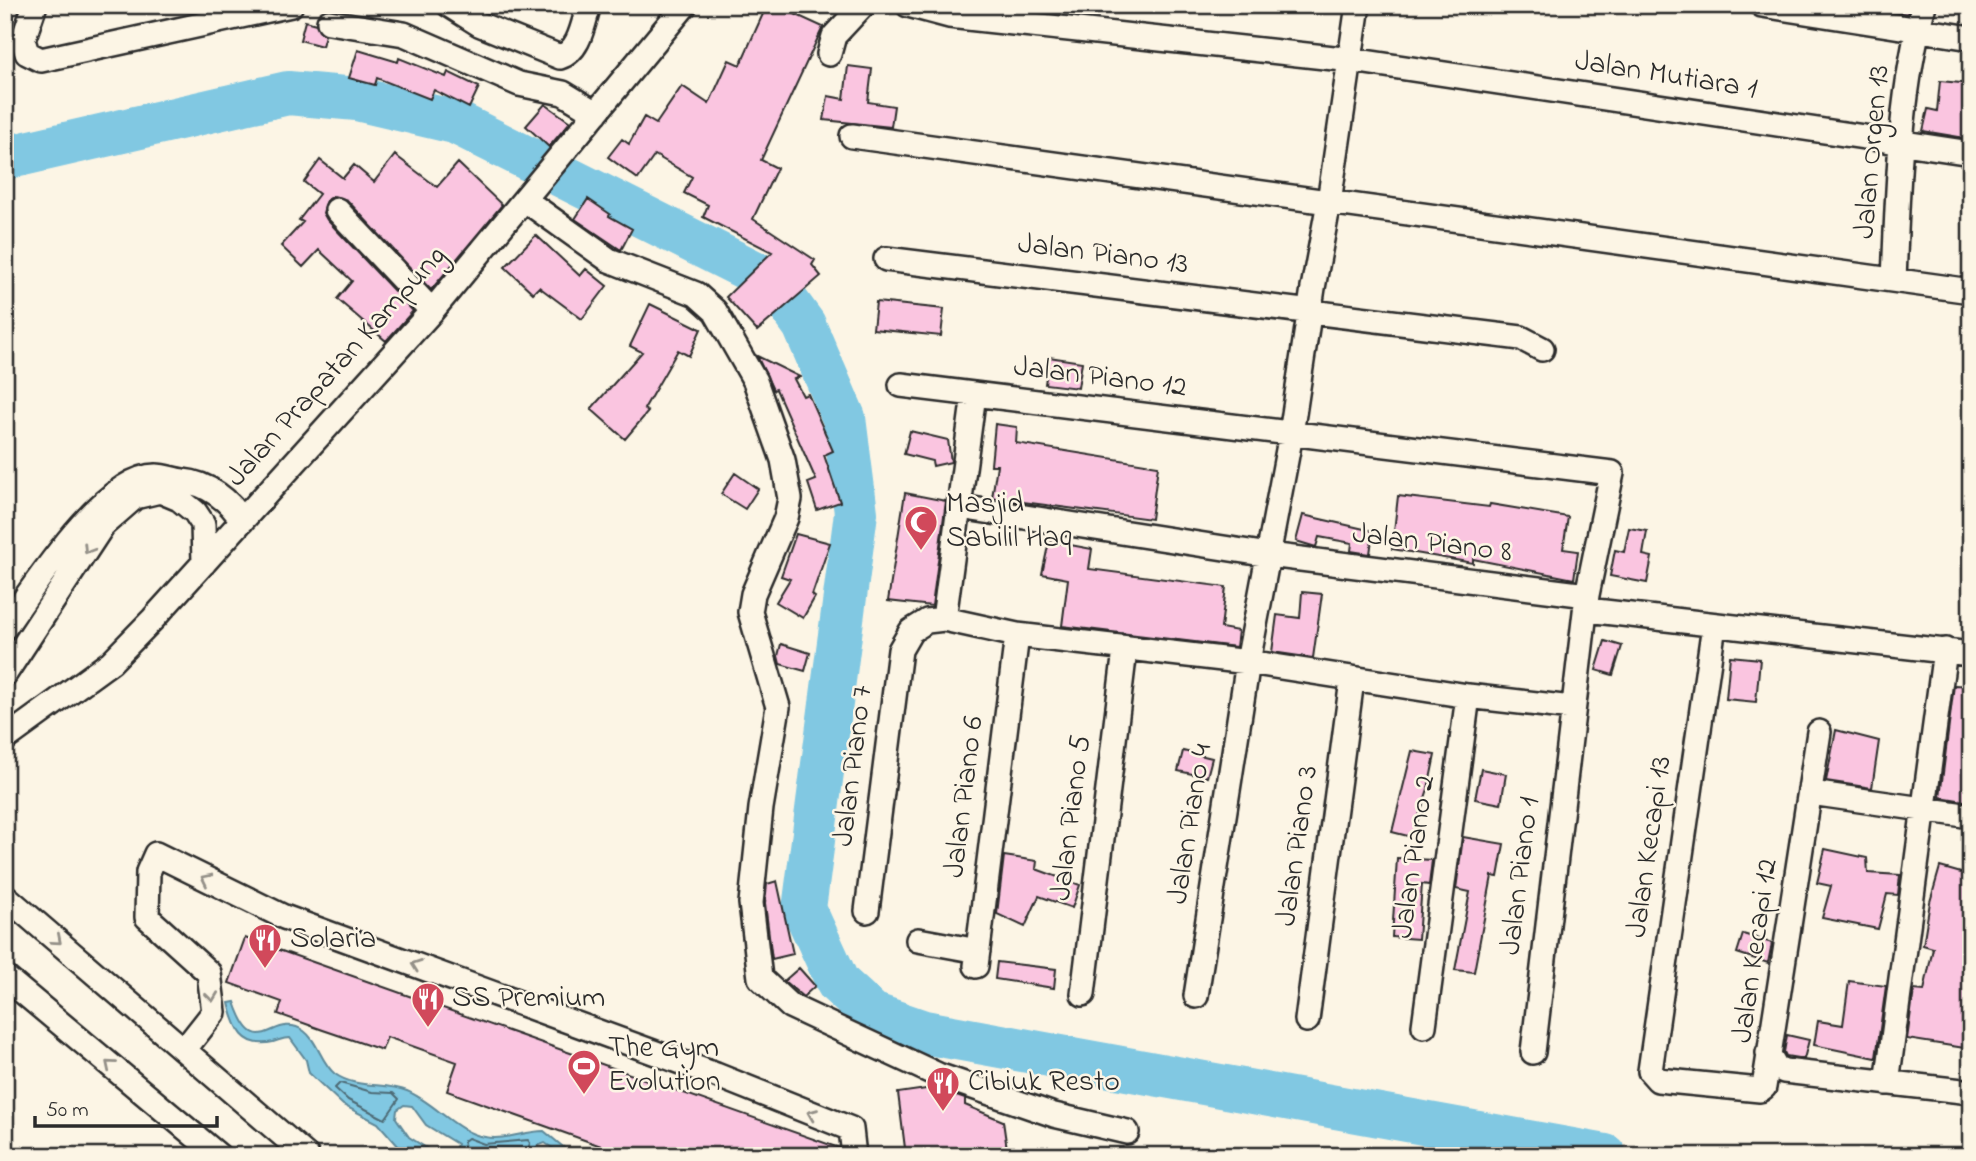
<svg xmlns="http://www.w3.org/2000/svg" width="1976" height="1161" font-family="'Indie Flower',sans-serif">
<rect width="100%" height="100%" fill="#fcf5e5"/>
<filter id="ink" filterUnits="userSpaceOnUse"><feTurbulence type="fractalNoise" baseFrequency=".0143" numOctaves="2"/><feDisplacementMap in="SourceGraphic" scale="14" xChannelSelector="R" yChannelSelector="G"/><feConvolveMatrix kernelMatrix="1 2 1 2 8 2 1 2 1" color-interpolation-filters="sRGB"/></filter>
<g filter="url(#ink)">
<!-- water -->
<path fill="#81c8e2" stroke="#5f8999" stroke-width="2" d="M235 1002C257 1067 273 1009 304 1031 318 1041 321 1063 335 1074 356 1089 385 1082 407 1091 434 1102 457 1133 485 1137 505 1141 524 1131 544 1131L574 1156H564L545 1143 537 1146 532 1156H453L457 1144 426 1125 412 1106 404 1105 397 1110 396 1118 409 1137 439 1156H407L378 1123 343 1105 309 1073 306 1060 290 1038C283 1038 280 1040 273 1042 243 1049 235 1028 229 1003Z"/>
<g fill="none" stroke-linecap="round" stroke-linejoin="round">
<!-- shore -->
<path stroke="#4d6a74" stroke-width="2" d="M340 1083 372 1092 393 1093 399 1099 385 1119 348 1100 335 1088Z
M462 1156 464 1141 468 1138 484 1144 528 1140 530 1143 526 1156"/>
<!-- river -->
<path stroke="#81c8e2" stroke-width="44" d="M5 158 288 93 357 99 455 122 772 281 804 325 844 418 856 513 804 909 838 983 872 1014 924 1032 1605 1156"/>
</g>
<!-- building -->
<path fill="#fac5e0" stroke="#2b2b2b" stroke-width="2" d="M767 5H775L823 27 761 160 777 168 753 219 815 260 812 265 821 276 757 331 726 297 772 252 703 217 708 205 684 193 692 177 655 155 638 179 608 157 622 139 629 144 644 117 656 124 682 86 709 104 729 60 740 65Z
M1858 5H1910L1907 14Z
M305 21 316 24 325 35 322 46 300 40Z
M358 50 398 62 399 58 446 77 448 72 479 87 469 108 434 90 430 99 377 78 375 85 349 78Z
M848 66 872 69 868 102 894 106 891 127 824 120 828 96 844 99Z
M1940 81 1971 84V139L1923 131 1928 109 1937 111Z
M545 104 570 122 549 147 526 126Z
M395 155 437 187 458 163 502 205 431 290 347 200 334 196 327 200 323 213 327 220 413 311 386 341 337 299 352 281 319 250 303 267 281 246 303 222 299 220 319 194 304 182 320 160 343 178 354 165 374 182Z
M588 199 610 214 609 216 632 229 621 250 575 219Z
M536 235 580 276 586 269 607 286 582 319 539 287 533 293 505 267Z
M876 302 944 309 941 336 873 329Z
M650 304 701 329 689 356 678 350 644 409 648 412 625 439 591 409 642 352 630 346Z
M757 356 800 377 794 379 803 396 808 394 833 451 824 455 840 502 817 510 808 483 816 480 776 389 773 390Z
M1049 357 1082 362 1078 388 1045 384Z
M995 424 1017 427 1016 443 1158 466 1151 519 992 498 997 465H991Z
M910 431 948 440 951 462 933 466 932 461 904 454Z
M735 473 758 489 745 509 721 494Z
M905 493 946 501 932 606 888 601Z
M1398 496 1489 507 1490 504 1568 517 1563 549 1578 551 1574 579 1473 559V563L1392 549Z
M1303 515 1373 531 1370 554 1351 551 1352 543 1319 537 1316 547 1296 541Z
M1629 528 1647 531 1643 555 1652 557 1647 583 1610 576 1615 550 1624 552Z
M796 534 830 543 812 595 815 597 803 618 776 602 790 579 781 576Z
M1049 541 1092 549 1089 569 1226 587 1221 628 1238 631 1236 647 1062 626 1068 579 1042 574Z
M1302 592 1322 594 1313 658 1272 652 1277 615 1300 618Z
M1605 641 1622 646 1613 675 1596 670Z
M781 644 810 653 805 671 780 664 778 656Z
M1730 656 1760 659 1756 702 1726 699Z
M1954 685 1971 686 1970 802 1940 797Z
M1836 730 1879 741 1872 788 1826 781Z
M1183 751 1212 758 1207 777 1178 771Z
M1412 751 1435 755 1428 789 1412 837 1392 832Z
M1481 769 1506 774 1501 804 1475 799Z
M1463 837 1504 844 1498 877 1492 876 1474 972 1455 970 1470 892 1456 889Z
M1825 849 1867 858 1868 873 1900 875 1898 895 1887 894 1878 929 1822 918 1831 886 1817 883Z
M1004 856 1037 861 1036 869 1080 885 1072 908 1039 896 1025 927 997 914Z
M1397 858 1432 860 1429 885 1422 884 1418 939 1392 937Z
M1940 867 1968 875 1965 885 1971 886V1049L1907 1039 1914 990 1924 991 1933 948 1923 945 1930 902Z
M777 881 793 954 772 959 765 903 767 884Z
M1743 934 1772 943 1768 963 1737 953Z
M245 938 839 1148 840 1156H629L447 1091 457 1062 387 1037 382 1050 323 1030 278 1014 282 1002 229 983Z
M997 962 1056 969 1054 988 995 979Z
M799 968 815 986 803 997 784 981Z
M1849 981 1886 986 1876 1058 1814 1045 1818 1021 1843 1025Z
M1787 1035 1809 1040 1804 1059 1786 1056 1784 1052Z
M933 1088 965 1099V1105L1003 1121 1008 1156H906L898 1093Z"/>
<g fill="none" stroke-linecap="round" stroke-linejoin="round">
<defs>
<path id="minor" d="M35 5 23 40 27 53 41 60 291 5
M449 5 479 24 560 57C580 51 583 23 589 5
M908 5 949 16 1352 60 1971 153
M1762 5 1971 38
M329 22 404 34 519 84 563 93 596 113
M829 54 834 36 863 5
M852 136 1971 291
M525 200 609 260 696 294 715 311 755 381 783 460 790 499 786 518 753 594 750 612 778 707 761 808 751 903 760 978 790 1006 938 1075 1054 1115 1127 1132
M337 210 432 311
M886 259 1521 338 1542 349
M1894 280C1898 188 1899 95 1924 5
M901 385 1612 473 1587 595 1533 1052
M960 507 1269 555 1587 595
M1587 610 1971 654
M944 619 974 394
M1714 625 1650 1071 1658 1080 1760 1090 1764 1087 1819 732
M5 627C33 588 104 475 156 476 165 476 174 480 183 481 207 483 231 501 242 521
M5 674 103 525 135 497 160 491 179 499 195 512 203 524 204 563
M5 739 111 662 153 619 432 311 685 5
M1811 793 1971 816
M5 896 307 1156
M867 911 900 650 911 631 927 621 944 619 1017 635 1248 662 1468 696 1572 708
M918 940 978 951
M976 966 1017 635
M5 977 219 1156
M1083 994 1125 650
M1196 996 1248 662 1291 434 1313 288 1329 202 1358 5
M1307 1020 1352 680
M1424 1026 1468 696
M184 1050 214 1012 209 973 147 917 148 872 156 854 284 917 716 1075 851 1129 854 1156
M1768 1053 1776 1067 1784 1071 1971 1092
M1887 1083 1945 650"/>
</defs>
<!-- minor casing -->
<use href="#minor" stroke="#2b2b2b" stroke-width="28"/>
<!-- minor -->
<use href="#minor" stroke="#fcf5e5" stroke-width="23"/>
</g>
<!-- one-way arrows -->
<defs><path id="oneway-chevron" d="M-2-3.5L2.5 0L-2 3.5" fill="none" stroke-width="1.6" stroke-linecap="round" stroke-linejoin="round" transform="scale(1.75)"/></defs>
<g stroke="#949088">
<use href="#oneway-chevron" transform="translate(88 549) rotate(122)"/>
<use href="#oneway-chevron" transform="translate(206 879) rotate(-154)"/>
<use href="#oneway-chevron" transform="translate(57 940) rotate(41)"/>
<use href="#oneway-chevron" transform="translate(416 965) rotate(-160)"/>
<use href="#oneway-chevron" transform="translate(212 997) rotate(83)"/>
<use href="#oneway-chevron" transform="translate(110 1065) rotate(-140)"/>
<use href="#oneway-chevron" transform="translate(812 1114) rotate(-158)"/>
</g>
</g>
<!-- icons -->
<defs>
<symbol id="mosque-pin" viewBox="-11 -11 22 30"><path d="M0 17L-7.5 6A9.5 9.5 0 1 1 7.5 6Z" fill="#d1495b" stroke="#fcf5e5"/><path d="M3.5-4.9A6 6 0 1 0 3.5 4.9A5 5 0 1 1 3.5-4.9Z" fill="#fff"/></symbol>
<symbol id="restaurant-pin" viewBox="-11 -11 22 30"><path d="M0 17L-7.5 6A9.5 9.5 0 1 1 7.5 6Z" fill="#d1495b" stroke="#fcf5e5"/><path d="M-5-6h1v4h1v-4h1v4h1v-4h1v5L-1.5 .5V6h-2V.5L-5-1ZM5-6V6H3V1.5H1.5Q1.5-4 5-6Z" fill="#fff"/></symbol>
<symbol id="stadium-pin" viewBox="-11 -11 22 30"><path d="M0 17L-7.5 6A9.5 9.5 0 1 1 7.5 6Z" fill="#d1495b" stroke="#fcf5e5"/><path d="M0-5a6.5 5 0 1 0 0 10a6.5 5 0 1 0 0-10ZM-3.5-1.8h7v3.6h-7Z" fill="#fff"/></symbol>
</defs>
<g fill-rule="evenodd">
<use href="#mosque-pin" x="902" y="503" width="38" height="52"/>
<use href="#restaurant-pin" x="246" y="921" width="38" height="52"/>
<use href="#restaurant-pin" x="409" y="980" width="38" height="52"/>
<use href="#stadium-pin" x="565" y="1047" width="38" height="52"/>
<use href="#restaurant-pin" x="924" y="1064" width="38" height="52"/>
</g>
<g text-anchor="middle" dominant-baseline="central" stroke-width="5" stroke-linejoin="round" paint-order="stroke">
<!-- street labels -->
<g font-size="30" fill="#2b2b2b" stroke="#fcf5e5">
<text transform="translate(1666 76) rotate(9)">Jalan Mutiara 1</text>
<text transform="translate(1873 152) rotate(-85)">Jalan Orgen 13</text>
<text transform="translate(1103 255) rotate(7)">Jalan Piano 13</text>
<text transform="translate(337 367) rotate(-48)">Jalan Prapatan Kampung</text>
<text transform="translate(1100 378) rotate(7)">Jalan Piano 12</text>
<text transform="translate(1432 544) rotate(7)">Jalan Piano 8</text>
<text transform="translate(854 766) rotate(-83)">Jalan Piano 7</text>
<text transform="translate(965 797) rotate(-83)">Jalan Piano 6</text>
<text transform="translate(1072 818) rotate(-83)">Jalan Piano 5</text>
<text transform="translate(1191 824) rotate(-81)">Jalan Piano 4</text>
<text transform="translate(1298 846) rotate(-82)">Jalan Piano 3</text>
<text transform="translate(1650 847) rotate(-82)">Jalan Kecapi 13</text>
<text transform="translate(1415 857) rotate(-82)">Jalan Piano 2</text>
<text transform="translate(1521 876) rotate(-83)">Jalan Piano 1</text>
<text transform="translate(1756 951) rotate(-82)">Jalan Kecapi 12</text>
</g>
<!-- poi labels -->
<g font-size="30" fill="#2b2b2b" stroke="#fcf5e5" text-anchor="start">
<text x="946" y="505">Masjid<tspan x="946" dy="34">Sabilil Haq</tspan></text>
<text x="290" y="940">Solaria</text>
<text x="452" y="999">SS Premium</text>
<text x="608" y="1049">The Gym<tspan x="608" dy="34">Evolution</tspan></text>
<text x="968" y="1083">Cibiuk Resto</text>
</g>
</g>
<!-- margin -->
<rect width="1976" height="1161" fill="none" stroke="#fcf5e5" stroke-width="28"/>
<rect x="14" y="14" width="1948" height="1133" fill="none" stroke="#2b2b2b" stroke-width="2.5" filter="url(#ink)"/>
<!-- scale -->
<path d="M35 1116v10h182v-10" fill="none" stroke="#2b2b2b" stroke-width="3.5"/>
<text x="46" y="1116" font-size="21" fill="#2b2b2b" stroke="#fcf5e5" stroke-width="5" paint-order="stroke">50 m</text>
</svg>
